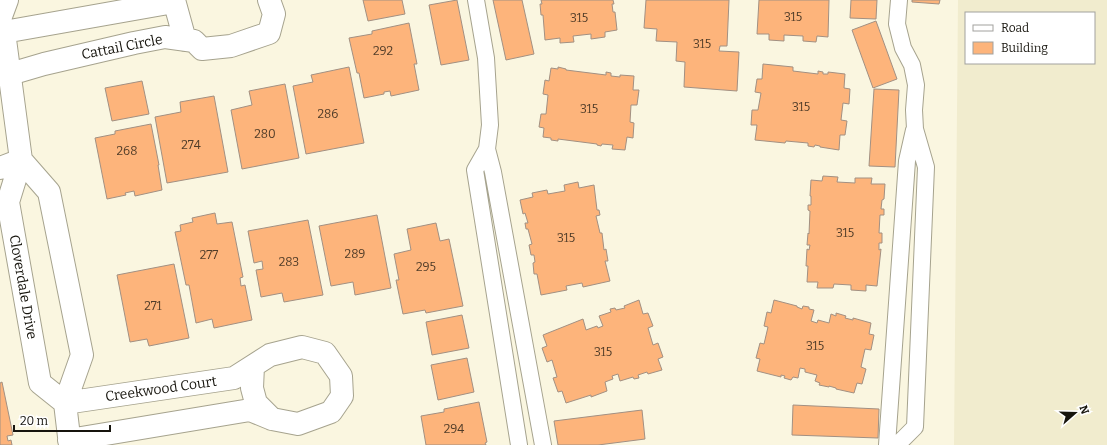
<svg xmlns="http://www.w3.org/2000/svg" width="1107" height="445" font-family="Bitter,serif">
<rect width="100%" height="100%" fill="#faf6e0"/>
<!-- built -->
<path fill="#f1ecce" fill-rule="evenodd" d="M958 0H1107V445H954ZM966 13H1094V63H966Z"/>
<!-- building -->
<path fill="#fdb47b" stroke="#a29082" d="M363 0H402L405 14 368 21Z
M457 0 469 60 441 65 429 5Z
M493 0H522L534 54 506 60Z
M541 0H613L614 4H612L613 12H615L617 30 605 32V37L591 39V34L573 36 574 42 560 43V38L545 40 543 15H541L540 4H542Z
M646 0H729L727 46H720L719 51 739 52 737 91 684 87 685 62 676 61 677 42 656 41 657 29 644 28Z
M759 0H829L828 37 817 36 816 42 803 41V36L784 35V41L769 40V34H757Z
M851 0H877L876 19 850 18Z
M912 0H940L939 4 912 2Z
M876 21 897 79 873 88 852 30Z
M409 23 417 64H414L419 90 391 96 390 91 384 92V94L364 98 359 73H357L349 38 372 34V31Z
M763 64 793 67V71L818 74V71L823 72V74H828V72L845 74 844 88 850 89 849 104 843 103 841 120 847 121 845 135H840L839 150 820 147V146L815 145 814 147 808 146V143L786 141 785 143 755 140 757 125H751L752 110H758L761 93 755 92 757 79H762Z
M349 67 364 143 306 154 293 86 313 82 311 75Z
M558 67 566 69V70L606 75V72L611 73V76L620 77V75L634 76 633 90H639L637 105H631L630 122 634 123 633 138 627 137 625 150 612 149 613 145 602 144 601 146 597 145V144L558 139V141L551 140V138L543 137 544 128 539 127 541 114H546L548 95 543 94 545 80 549 81 551 68 558 69Z
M142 81 149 114 112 121 105 88Z
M285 84 299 158 242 169 231 110 252 105 249 91Z
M874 89 899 90 895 167 869 166Z
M214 96 228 172 167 183 155 117 181 112 180 102Z
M151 124 159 165H158L162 190 135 196 134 191 125 193 126 195 107 199 95 138 115 134V131Z
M823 176 838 177 837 182 855 183V178H872L871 184H885L884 199 882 200 881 209H884V215H880L879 233H882V243H879V250L881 249 877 286 866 285V291L851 290V285L834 284 833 288H817L818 282H807L808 266H806L807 249 809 250 810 245H807L808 233 809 234 810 211 808 210V205H811V196H810L811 180 822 181Z
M578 182 579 188 594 185 597 210H599L600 215 596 216 600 233H602L604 250 606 249 608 261H605L610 281 583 287 582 283 566 286 567 290 541 295 537 274H534L533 263 535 262 534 255H531L529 245 532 244 528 229H526L525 223H528L525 213 523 214 520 200 533 197 532 193 547 190 548 194 565 191 564 185Z
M215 213 217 224 232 222 243 277 240 278 241 286 245 285 252 320 214 328 212 319 196 323 189 285H186L175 232 181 231 180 225 193 222 192 218Z
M377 215 391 288 355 295 353 282 331 286 319 226Z
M308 220 323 295 284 302 282 293 261 297 256 270 263 269 262 261 254 263 248 231Z
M436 223 440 241 449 239 463 306 426 313 425 310 403 314 396 280H399L394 254 411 250 407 229Z
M174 264 189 338 149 346 147 339 130 342 117 275Z
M639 300 643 314 648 313 653 326 648 328 653 345 658 343 663 357 658 359 662 370 648 374 647 372 638 375 639 378 634 379 633 377 620 381 618 374 612 376 613 379 605 382 607 391 591 397V395L566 403 562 391 558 392 553 378 557 377 552 360 547 362 542 348 547 346 543 335 583 319 586 330 597 326 598 328 603 326 599 316 611 312 610 309 615 308 616 310 625 308 624 306Z
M774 300 797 306V307L802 309 803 306 809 307V309L814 310 811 321 817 323 818 320 829 323 831 314 836 316V313L846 316 845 318 853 320V318L871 323 869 334 874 335 871 350 865 349 861 367 866 369 862 384 857 383 854 393 836 389V388L829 386V387L819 385 820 383 815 381 817 375 805 372V369L800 368 798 378 793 377 791 380 784 378 785 376 781 375V377L757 371 760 359 756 358 760 343 764 344 768 327 764 326 767 312 771 313Z
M462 315 469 348 432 355 426 322Z
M467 358 474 392 438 400 431 365Z
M2 382 13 435 7 436 8 441 11 440 12 445H0V383Z
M479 402 487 442 485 443 486 445H426L421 416 444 412V409Z
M793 405 879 409 878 438 792 435Z
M642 410 645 439 598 445H558L554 421Z"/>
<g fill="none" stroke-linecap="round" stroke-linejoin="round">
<defs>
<path id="lane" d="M476 0 486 58 490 125 487 149
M519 445 475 170 487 149 493 172 543 445
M887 445 907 161 914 130
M897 445 915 427 926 167 915 129 914 110 916 85 912 65 903 48 897 24 899 0"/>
<path id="street" d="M174 0 185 40
M0 19 7 0
M0 20 4 32 21 160 0 168
M4 32 174 2
M10 74 44 64 134 43 165 37 194 41 202 49 231 46 269 33 274 14 269 0
M65 403 40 383 8 202 21 160 49 192 82 355 65 403 70 445
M65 403 234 378 270 355 302 347 325 353 341 376 342 396 331 412 298 424 272 419 256 403 252 388 253 366
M69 440 250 410 272 419"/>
</defs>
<!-- lane casing -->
<use href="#lane" stroke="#a6a38e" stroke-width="18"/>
<!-- street casing -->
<use href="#street" stroke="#a6a38e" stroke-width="24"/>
<!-- lane -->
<use href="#lane" stroke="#fff" stroke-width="16"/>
<!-- street -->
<use href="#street" stroke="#fff" stroke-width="22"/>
</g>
<g text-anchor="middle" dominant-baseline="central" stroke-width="3" stroke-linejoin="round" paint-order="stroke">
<!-- number labels -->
<g font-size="12" fill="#503c28">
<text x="793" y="17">315</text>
<text x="579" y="18">315</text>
<text x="702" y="44">315</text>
<text x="383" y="51">292</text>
<text x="801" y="107">315</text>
<text x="589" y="109">315</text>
<text x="328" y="114">286</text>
<text x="265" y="134">280</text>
<text x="191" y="145">274</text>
<text x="127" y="151">268</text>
<text x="845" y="233">315</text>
<text x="566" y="238">315</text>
<text x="355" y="254">289</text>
<text x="209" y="255">277</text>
<text x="289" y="262">283</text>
<text x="426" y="267">295</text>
<text x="153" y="306">271</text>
<text x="815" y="346">315</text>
<text x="603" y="352">315</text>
<text x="454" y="429">294</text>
</g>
<!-- street labels -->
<g font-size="14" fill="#16140d" stroke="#fff">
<text transform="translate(122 47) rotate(-11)">Cattail Circle</text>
<text transform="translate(23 287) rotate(80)">Cloverdale Drive</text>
<text transform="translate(161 389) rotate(-8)">Creekwood Court</text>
</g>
</g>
<!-- legend -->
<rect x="965" y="12" width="130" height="52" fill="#ffffff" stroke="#a2a19e"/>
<rect x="973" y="25" width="20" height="6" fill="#ffffff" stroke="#a2a19e"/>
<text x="1001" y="32" font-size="12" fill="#16140d">Road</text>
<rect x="973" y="42" width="20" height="12" fill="#fdb47b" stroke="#a2a19e"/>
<text x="1001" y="52" font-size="12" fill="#16140d">Building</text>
<!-- north arrow -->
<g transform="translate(1075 413) rotate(70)" stroke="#ffffff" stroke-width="3" paint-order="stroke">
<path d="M0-3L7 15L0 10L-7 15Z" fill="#16140d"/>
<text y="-6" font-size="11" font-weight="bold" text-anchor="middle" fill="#16140d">N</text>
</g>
<!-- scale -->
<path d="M14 425v6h96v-6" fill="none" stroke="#16140d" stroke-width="2"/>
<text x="20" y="425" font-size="12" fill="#16140d" stroke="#ffffff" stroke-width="3" paint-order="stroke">20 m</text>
</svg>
